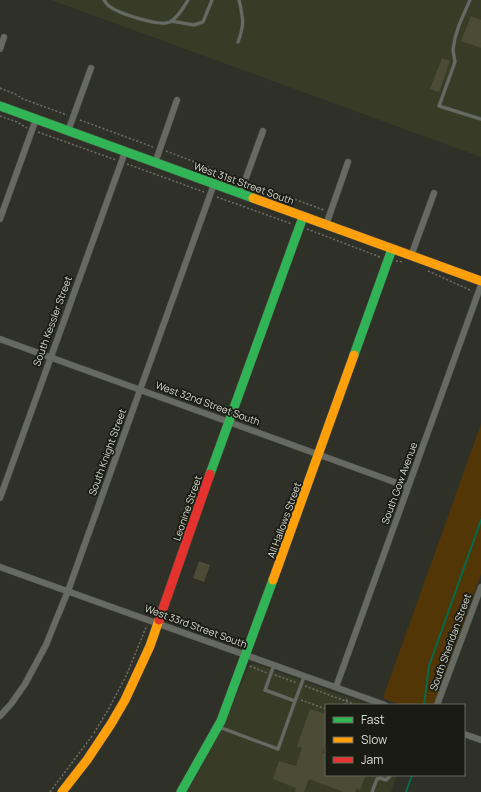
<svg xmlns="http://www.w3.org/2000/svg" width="481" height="792" font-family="Manrope,sans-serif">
<rect width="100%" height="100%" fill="#2f3128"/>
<!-- built -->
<path fill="#383c26" d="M51 0H481V157Z
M253 664 259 665 368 705H326V775H397L391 792H187L201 768 227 718 248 669 249 665Z"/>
<!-- green -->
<path fill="#523606" d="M481 424V574L434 705H401L383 698Z"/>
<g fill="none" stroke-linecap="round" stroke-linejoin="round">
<!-- stream -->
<path stroke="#046b4d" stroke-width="2" d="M424 705 429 666 481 520
M406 792 412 775"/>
</g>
<!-- building -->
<path fill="#4c4b35" d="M471 16 481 20V48L461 41Z
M442 58 450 61 439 92 430 89Z
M199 561 210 565 204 582 193 578Z
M310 709 326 714V741L322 753 326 754V775H366L360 790 357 788 355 792H344L309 779 304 792H295L296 788 273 779 279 761 296 766 302 748 297 746Z"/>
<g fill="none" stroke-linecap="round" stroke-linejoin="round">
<defs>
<path id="lane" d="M104 0C105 1 107 5 108 5 116 13 160 27 170 22 177 18 184 7 188 0
M470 0 459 25 455 38 453 50 455 62 439 106 481 119
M171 21 194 25 203 22 212 0
M238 42C245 24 243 18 239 0
M274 665 265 690 295 701 304 677
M219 727 278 749 295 701
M372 792 377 779 380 778 386 780 391 775"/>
<path id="street" d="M0 49 4 37
M68 131 91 68
M155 163 177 100
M240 194 263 131
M0 219 36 119
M326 225 348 162
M411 256 434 193
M0 339 408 487
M0 498 125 152
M0 567 385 705
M336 687 481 285
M437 705 481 587
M0 716 11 704 25 684 46 645 54 625 68 591 140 390 214 184
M464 734 481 740"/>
<path id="fast" d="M0 106 253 198
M354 355 392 249
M210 474 303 217
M181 792 221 721 273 580"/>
<path id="slow" d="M253 198 481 281
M273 580 354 355
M62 792 87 760 111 724 125 700 150 646 159 620"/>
<path id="jam" d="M159 620 210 474"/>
</defs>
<!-- lane casing -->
<use href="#lane" stroke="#494c44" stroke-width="4"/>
<!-- street casing -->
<use href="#street" stroke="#494c44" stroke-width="7"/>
<!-- fast casing -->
<use href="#fast" stroke="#494c44" stroke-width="10"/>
<!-- slow casing -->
<use href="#slow" stroke="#494c44" stroke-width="10"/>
<!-- jam casing -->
<use href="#jam" stroke="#494c44" stroke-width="10"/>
<!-- path -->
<path stroke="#6d6f69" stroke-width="1.5" stroke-dasharray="2 2" stroke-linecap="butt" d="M0 88 15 94 23 99 67 115
M0 116 17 122 27 128
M80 120 153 147
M38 132 116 160
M166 151 239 179
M127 164 204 192
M250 183 324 210
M217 197 292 224
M307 229 380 257
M396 261 404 262
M428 271 472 291
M250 666 267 673
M275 675 297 683
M305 686 356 705
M301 700 326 709
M345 705 347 699
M94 733 108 710 127 674 147 625
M50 792 92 736"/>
<!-- lane -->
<use href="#lane" stroke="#676a62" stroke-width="3"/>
<!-- street -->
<use href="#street" stroke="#676a62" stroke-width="6"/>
<!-- fast -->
<use href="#fast" stroke="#30b455" stroke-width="9"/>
<!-- slow -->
<use href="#slow" stroke="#ff9f0a" stroke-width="9"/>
<!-- jam -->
<use href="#jam" stroke="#e5322d" stroke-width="9"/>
</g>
<g text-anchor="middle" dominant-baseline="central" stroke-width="3.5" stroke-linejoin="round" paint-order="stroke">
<!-- street labels -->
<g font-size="10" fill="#d9dcd1" stroke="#1a1c14">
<text transform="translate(244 183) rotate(20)">West 31st Street South</text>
<text transform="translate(52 321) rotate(-70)">South Kessler Street</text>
<text transform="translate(208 403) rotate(20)">West 32nd Street South</text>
<text transform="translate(107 452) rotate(-70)">South Knight Street</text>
<text transform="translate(399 483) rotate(-70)">South Gow Avenue</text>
<text transform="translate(187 508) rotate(-71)">Leonine Street</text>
<text transform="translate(284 520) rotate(-70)">All Hallows Street</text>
<text transform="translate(196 626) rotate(20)">West 33rd Street South</text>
<text transform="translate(450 642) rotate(-70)">South Sheridan Street</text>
</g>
</g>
<!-- legend -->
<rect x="325" y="704" width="140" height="72" fill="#1a1c14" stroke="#666960"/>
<rect x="333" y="717" width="20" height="6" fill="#30b455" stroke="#666960"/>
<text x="361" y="724" font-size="12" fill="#d9dcd1">Fast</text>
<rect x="333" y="737" width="20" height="6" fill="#ff9f0a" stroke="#666960"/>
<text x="361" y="744" font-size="12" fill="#d9dcd1">Slow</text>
<rect x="333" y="757" width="20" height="6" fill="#e5322d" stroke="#666960"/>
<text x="361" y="764" font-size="12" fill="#d9dcd1">Jam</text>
</svg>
